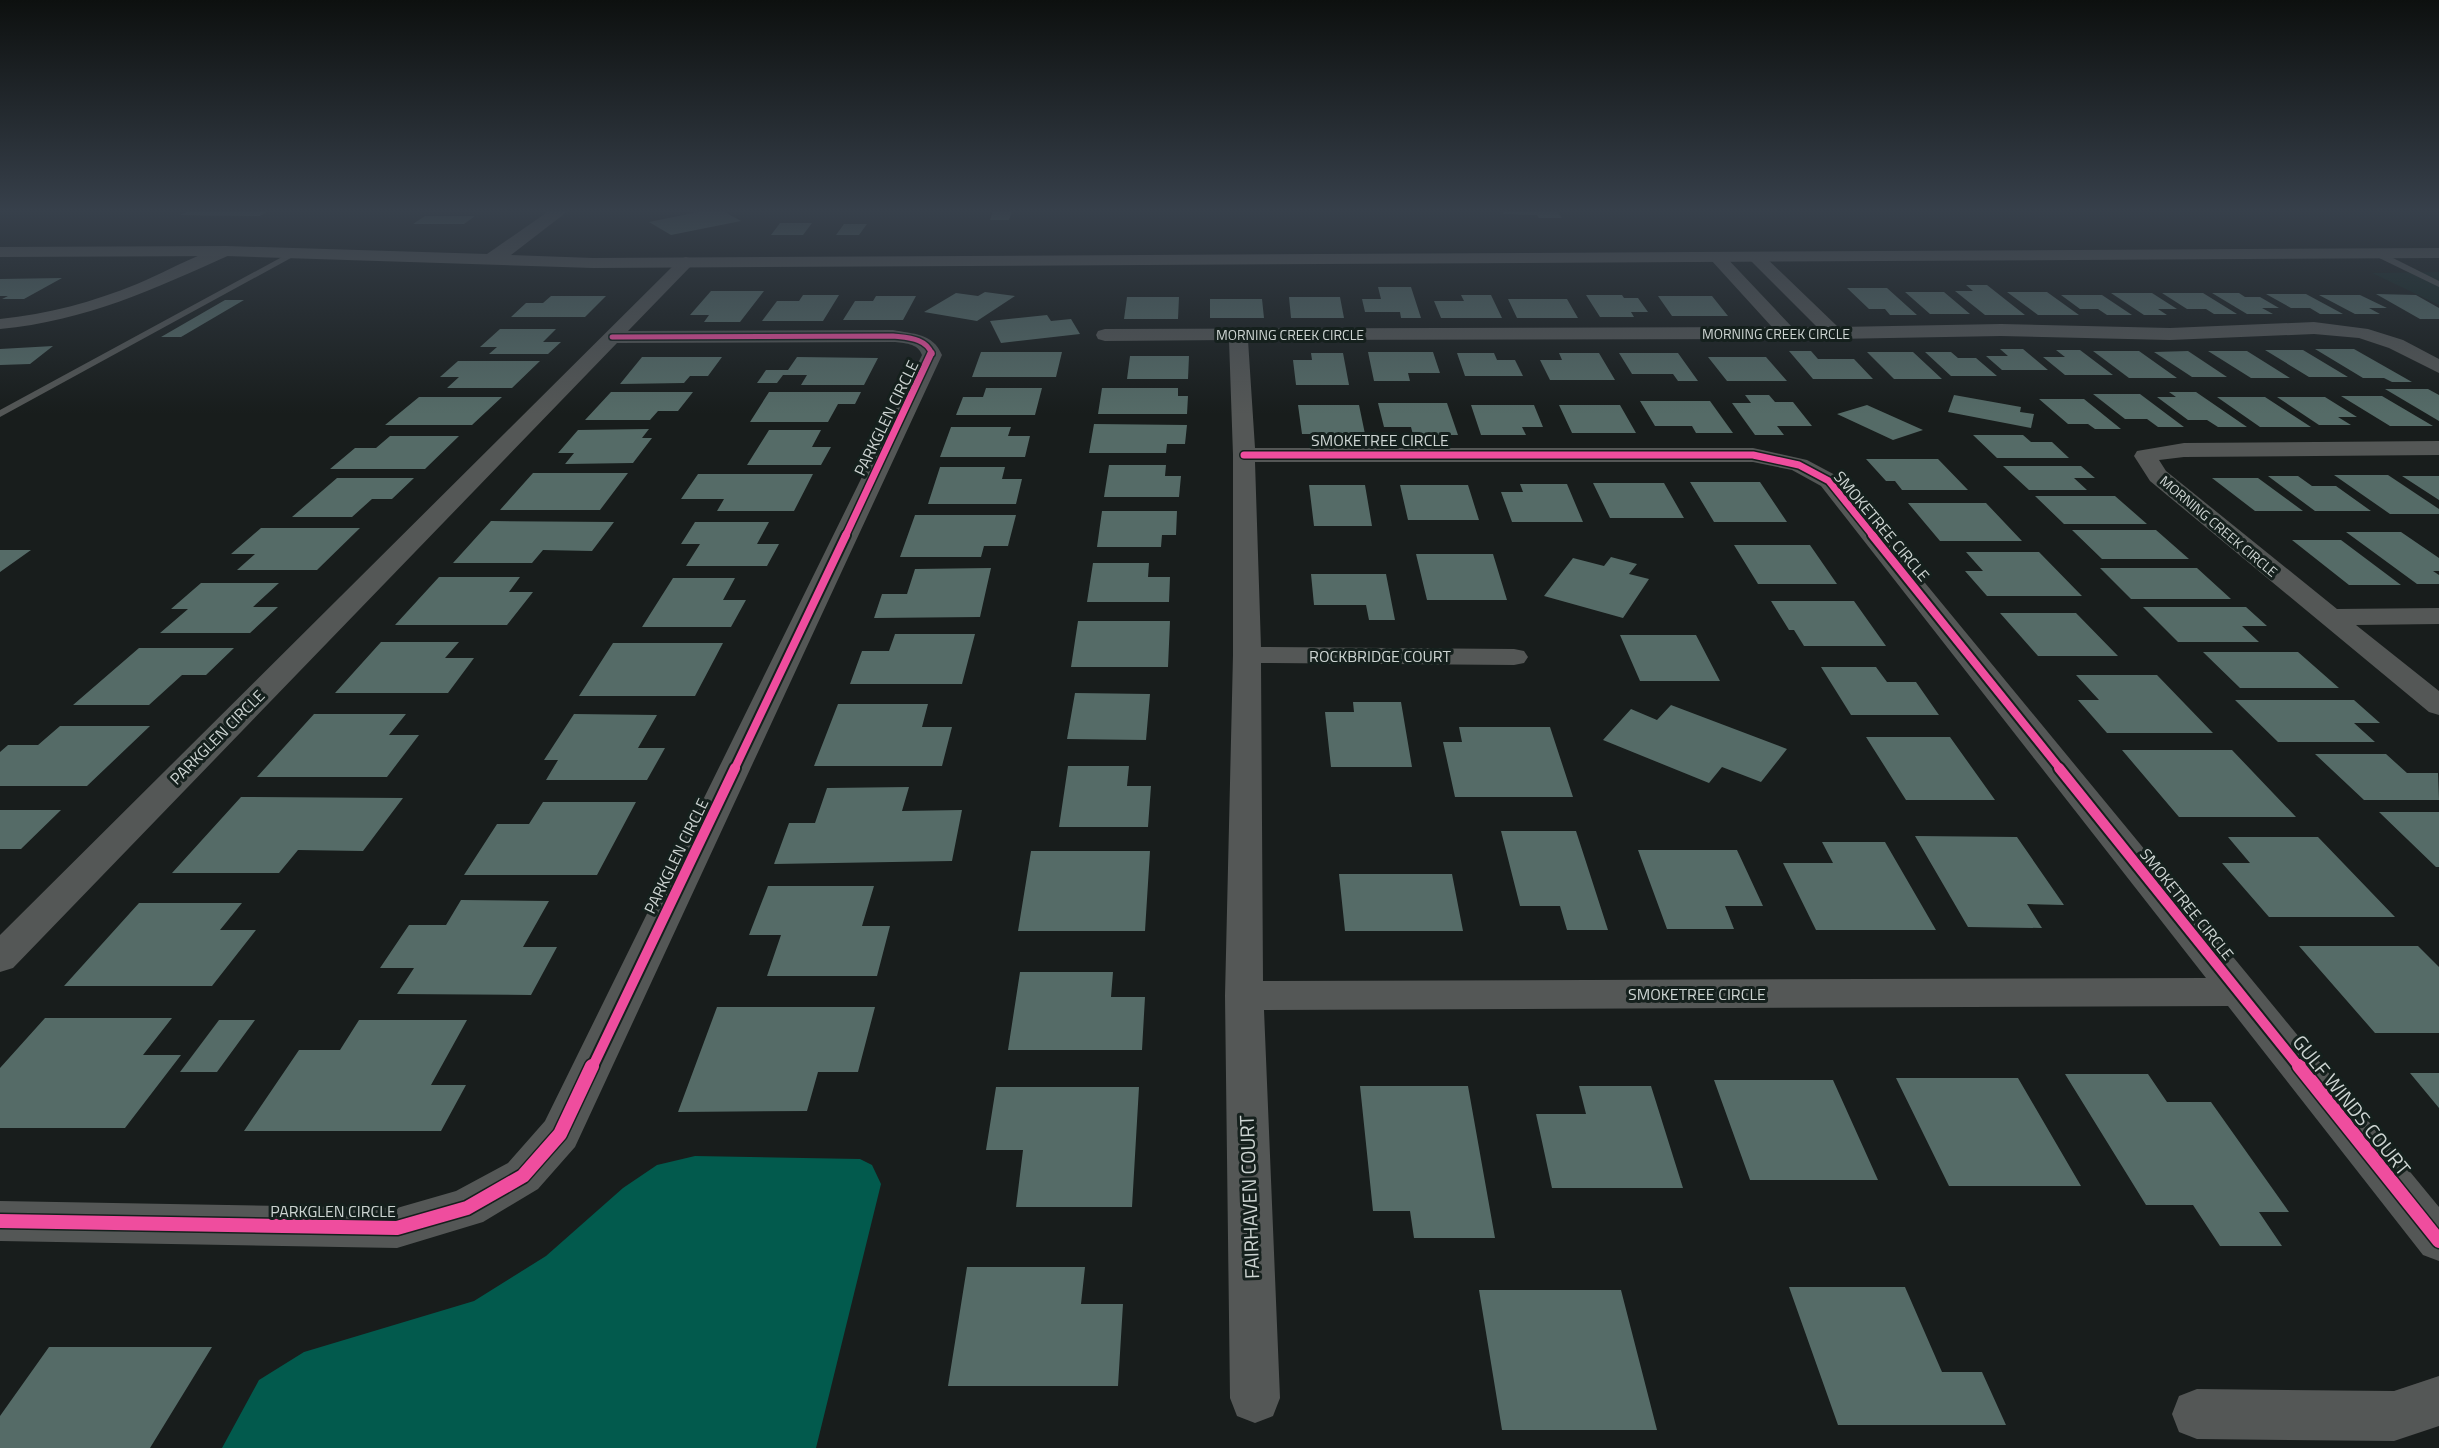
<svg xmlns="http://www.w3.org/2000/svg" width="2439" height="1448" font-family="'Titillium Web',sans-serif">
<rect width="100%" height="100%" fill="#181d1c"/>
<!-- built -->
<path fill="#152723" d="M2439 272V305L2372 273Z"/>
<!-- water -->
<path fill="#025a4d" d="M695 1156 860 1159 872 1165 881 1184 816 1448H222L259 1380 304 1352 474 1301 546 1256 623 1188 657 1165Z"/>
<!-- building -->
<path fill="#556b67" d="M188 211H268L260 216 180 215Z
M703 211H723L741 221 671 235 649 222Z
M993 211H1012L1009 220H990Z
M1502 211H1557L1562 218H1539L1537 215 1504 214Z
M425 216H475L464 224H413Z
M780 223H812L803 235H771Z
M844 224H867L859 235H836Z
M62 278 24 299H2L8 296H0V279Z
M1966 285H1987L2025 315H1985L1955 291H1973Z
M1378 287H1411L1421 318H1401L1400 312H1365L1362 299H1381Z
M1847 288H1887L1917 315H1890L1885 309H1869Z
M711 291H764L740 322H704L709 315H690Z
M985 292 1015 296 977 321 924 312 956 293 978 296Z
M1905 292H1944L1970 314H1930Z
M2007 292H2047L2079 315H2038Z
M2111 293H2152L2177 309H2158L2167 315H2144Z
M2162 293H2203L2237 314H2214L2206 309H2187Z
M2212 293H2239L2245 297H2260L2279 308H2262L2273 314H2247Z
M2266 294H2306L2343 314H2320L2310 308H2291Z
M2376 294 2416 295 2439 308V319H2420Z
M803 295H839L823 321H762L777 301H799Z
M1461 295H1491L1502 318H1441L1434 301H1464Z
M1586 295H1622L1624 298H1638L1648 312H1631L1634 317H1600Z
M2061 295H2102L2132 315H2107L2098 309H2080Z
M2319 295H2360L2387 308H2369L2380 314H2355Z
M551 296H606L585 317H511L526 303H543Z
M876 296H916L903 320H843L855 301H873Z
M1658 296H1712L1728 316H1672Z
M1127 297H1179L1178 319H1124Z
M1289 297H1340L1344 318H1291Z
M1210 299H1262L1264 318H1210Z
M1508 299H1567L1578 318H1517Z
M225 300H244L181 337H161Z
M1047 315 1051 321 1071 319 1080 334 1001 343 990 321Z
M500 329H556L543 342H561L548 354H489L497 347H480Z
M53 346 30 364 0 365V349Z
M2000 349H2023L2048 370H2002L1986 356H2008Z
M2315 349H2354L2412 382H2392L2384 378H2363Z
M2056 350H2080L2113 375H2065L2043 357H2065Z
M2265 350H2303L2348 377H2309Z
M1789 351H1811L1818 359H1854L1873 379H1813Z
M2093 351H2139L2177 378H2129Z
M2188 351 2227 377H2192L2154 352Z
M2208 351H2247L2290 378H2251Z
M981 352H1062L1056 377H972Z
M1368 352H1433L1440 373H1408L1410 381H1374Z
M1867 352H1913L1942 379H1894Z
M1925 352H1951L1958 358H1976L1997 376H1951Z
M1311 353H1343L1349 385H1296L1293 360H1312Z
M1457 353H1494L1497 360H1515L1523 376H1465Z
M1559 353H1599L1615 380H1550L1540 360H1562Z
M1619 353H1678L1698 381H1678L1673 374H1632Z
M1130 356H1189L1188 379H1127Z
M642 357H722L708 376H690L684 383 620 384Z
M797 357 878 358 864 385H801L807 375H783L777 383H757L766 370H788Z
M1708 357H1766L1787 381H1727Z
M458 361H540L512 388H447L459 377H440Z
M986 388H1042L1035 415H956L963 397H983Z
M1102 388H1178V396H1188L1187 414H1098Z
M2385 389H2428L2439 395V421Z
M611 392H693L678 411H658L650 420H585Z
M769 392H861L855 404H838L828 422H750Z
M2169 392H2196L2247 427H2218L2207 420H2188L2157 397H2176Z
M2093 394H2140L2184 427H2158L2147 419H2125Z
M1745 395H1769L1775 402H1793L1812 426H1777L1784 435H1755L1732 403H1751Z
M1954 395 2021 407 2020 412 2034 414 2031 428 1948 412Z
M2341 396H2382L2433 426H2390Z
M419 397H502L472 425H385Z
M2217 397H2265L2311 427H2260Z
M2277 397H2325L2357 417H2338L2351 425H2319Z
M2039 399H2084L2121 429H2095L2088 424H2068Z
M1640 401H1710L1733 433H1696L1692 426H1655Z
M1378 403H1447L1458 435H1413L1411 427H1384Z
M1298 405H1359L1365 434H1302Z
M1471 405H1534L1543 427H1522L1526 435H1481Z
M1559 405H1620L1636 433H1572Z
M1867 405 1923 430 1893 440 1837 414Z
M1094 424 1187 425 1185 444H1167L1166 453H1089Z
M951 427H1011L1008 436H1030L1025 457H940Z
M649 429 642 438H652L633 463 565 464 574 453H558L578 430Z
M769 430H821L812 447H831L821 465H747Z
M1973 435H2023L2031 442H2052L2069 458H1997Z
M390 436H459L425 469H330L355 448H376Z
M1866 459H1938L1968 490H1902L1895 481H1886Z
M1109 465H1166L1165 476H1181L1179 497H1104Z
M2003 466H2081L2095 478H2074L2087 490H2029Z
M940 467H1005L1002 479H1022L1016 504H928Z
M533 473H628L600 510H500Z
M698 474H813L794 511H717L724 499H681Z
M2334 475H2388L2439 509V514H2390Z
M2268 476H2298L2312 486H2336L2371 511H2315Z
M2402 476H2439V500Z
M337 478H414L392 499H372L352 517H292Z
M2212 478H2258L2303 511H2255Z
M1690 482H1760L1787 522H1714Z
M1593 483H1664L1684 518H1610Z
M1520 484H1567L1583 522H1512L1501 492H1523Z
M1309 485H1365L1372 526H1314Z
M1400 485H1468L1479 520H1408Z
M2035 496H2115L2147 524H2064Z
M1908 503H1986L2022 541H1940Z
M1102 511H1177L1176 535H1162L1161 547H1097Z
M915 515H1016L1008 546H984L981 557H900Z
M491 521 614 522 592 551 543 550 532 563H453Z
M695 522H769L757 544H779L767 566H686L700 544H681Z
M261 528H360L317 570H237L255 554H231Z
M2072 530H2156L2189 559H2102Z
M2346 532H2401L2439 558V571H2433L2439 575V584H2417Z
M2292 540H2341L2401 585H2349Z
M1734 545H1810L1837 584H1758Z
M0 550H31L0 572Z
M1966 552H2039L2082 596H1987L1965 571H1983Z
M1416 554H1493L1507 600H1427Z
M1611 557 1637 564 1629 574 1649 579 1623 618 1544 596 1573 558 1604 566Z
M1093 563H1149L1148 577H1170L1169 602H1087Z
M991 568 980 617 874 618 882 594H907L915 569Z
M2100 568H2197L2231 599H2131Z
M1311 574H1386L1395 620H1369L1366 605H1314Z
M439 577H520L509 592H533L507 625H395Z
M673 578H735L723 600H746L731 627H642Z
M201 583H279L253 607H278L250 633H160L188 609H171Z
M1771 601H1854L1886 646H1804L1794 630H1789Z
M2143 607H2246L2267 626H2242L2259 642H2178Z
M2000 613H2076L2118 656H2038Z
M1078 621H1170L1168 667H1071Z
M895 634H975L962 684H850L862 651H889Z
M1620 635H1696L1720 681H1640Z
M381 642H459L445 658H474L448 693H335Z
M613 643H723L695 696H579Z
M139 648H234L206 675H182L149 705H73Z
M2203 652H2298L2339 688H2240Z
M1821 667H1876L1887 682H1916L1939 715H1851Z
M2076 675H2157L2213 733H2107L2078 700H2099Z
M1075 693 1150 694 1146 740 1067 739Z
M2235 700H2354L2380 723H2354L2375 742H2278Z
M1353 702H1401L1412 767H1331L1325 712H1354Z
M838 704H928L922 727H952L942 766H814Z
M1671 705 1787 749 1761 782 1722 767 1709 783 1603 740 1631 709 1657 720Z
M314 714H406L389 735H419L387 777H257Z
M574 714 657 715 638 748H665L647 780H546L558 760H544Z
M60 726H150L87 786H0V752L8 745H38Z
M1459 727H1550L1573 797H1455L1443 742H1462Z
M1866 737H1950L1995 800H1906Z
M2122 750H2232L2296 817H2179Z
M2315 754H2386L2407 773H2438L2439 800H2364Z
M1068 766H1129L1127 786H1151L1148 827H1059Z
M909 787 902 811 962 810 952 861 774 864 789 823H815L827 788Z
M241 797 403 798 363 851 298 850 279 873H172Z
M543 802H636L597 875H464L497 824H529Z
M0 810H61L21 849H0Z
M2379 812H2439V867H2436Z
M1501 831H1576L1608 930H1567L1560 906H1520Z
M1915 836 2017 837 2064 905 2027 904 2042 928 1968 927Z
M2228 837H2318L2395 917H2269L2222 863H2250Z
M1822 842H1885L1936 930H1816L1783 863H1833Z
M1638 850H1737L1763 906H1725L1734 929H1667Z
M1031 851H1150L1145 931H1018Z
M1339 874H1452L1463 931H1345Z
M768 886H874L862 926H890L877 976H767L781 935H749Z
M461 900 549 901 523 947H557L531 995 397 994 414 968H380L409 925H446Z
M139 903H242L220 930H256L212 986H64Z
M2299 946H2418L2439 967V1033H2375Z
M1020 972H1113L1111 997H1145L1142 1050H1008Z
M717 1007H875L858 1072H818L807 1111 678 1112Z
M45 1018H172L143 1055H181L125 1128H0V1068Z
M219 1020H255L217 1072H180Z
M359 1020H467L431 1085H466L441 1131H244L299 1050H340Z
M2410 1073H2439V1108Z
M2065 1074H2148L2167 1102H2211L2289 1212H2259L2282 1246H2220L2193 1205H2146Z
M1896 1078H2018L2081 1186H1949Z
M1714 1080H1833L1878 1180H1750Z
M1360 1086H1468L1495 1238H1414L1410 1211H1373Z
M1579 1086H1651L1683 1188H1552L1536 1114H1586Z
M996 1087H1139L1132 1207H1016L1023 1150H986Z
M967 1267H1085L1081 1304H1123L1118 1386H948Z
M1789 1287H1905L1942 1372H1982L2006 1425H1838Z
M1479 1290H1621L1657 1430H1502Z
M49 1347H212L150 1448H0V1416Z"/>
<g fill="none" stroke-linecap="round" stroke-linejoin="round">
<!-- lane -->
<path fill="#545756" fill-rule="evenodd" d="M293 251 300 253 0 417V410Z
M2375 252H2381L2439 281V287L2375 256Z"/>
<!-- street -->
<path fill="#545756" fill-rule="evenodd" d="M226 246 232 248 234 251 232 254C154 289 86 321 0 329V319C48 314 93 302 137 284 166 272 196 254 226 246Z
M1717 252 1723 254 1792 327H1817L1750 260 1748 257 1750 254H1762L1838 327 2001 324 2170 328 2314 322 2368 329 2403 340 2439 359V373L2389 348 2359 338 2314 334 2170 340 2001 336 1834 339 1248 340 1255 448H1753L1807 460 1837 476 2439 1207V1261L2423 1255 2228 1006 1264 1010 1280 1398 1273 1416 1255 1423 1237 1416 1230 1398 1225 996 1233 655V455L1229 340 1105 341 1098 339 1096 335 1098 331 1105 329 1772 327 1711 260 1709 257 1711 254ZM1255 462H1753L1792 470 1821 486 2206 978 1263 981 1261 663 1514 665 1524 663 1528 657 1524 651 1514 649 1261 647Z
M686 257 692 259 694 262 692 265 628 331 893 330C913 334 933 333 942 355L575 1147 538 1189 483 1222 397 1248 0 1241V1201L397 1208 456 1191 508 1163 545 1121 922 355C918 343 904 343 893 342L617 343 13 968 0 972V935L680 259Z
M2439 441V455L2184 457 2159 460 2166 471 2337 609 2439 608V624L2356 625 2439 691V715L2429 712 2150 481 2134 456 2137 451 2184 443Z
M2439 1376V1426L2394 1441 2197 1439 2179 1432 2172 1414 2179 1396 2197 1389 2394 1391Z"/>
<!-- secondary -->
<path fill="#565958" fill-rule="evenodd" d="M549 211H568L511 255 593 258 2439 248V258L593 268 226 256 0 257V247L226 246 487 254Z"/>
<defs>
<path id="cycleway-far4" d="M612 337 893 336C909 338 926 338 932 354"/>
<path id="cycleway-far3" d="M1244 455H1753L1799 465 1829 481 1874 537
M845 537 931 353"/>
<path id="cycleway-far2" d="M1872 535 2061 770
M734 770 846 535"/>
<path id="cycleway-far1" d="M2059 768 2300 1068
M592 1068 735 768"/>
<path id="cycleway" d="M2299 1066 2439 1241
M0 1221 397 1228 467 1208 523 1176 560 1134 592 1066"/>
</defs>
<!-- cycleway-far4 casing -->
<use href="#cycleway-far4" stroke="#15201d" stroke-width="8"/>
<!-- cycleway-far3 casing -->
<use href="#cycleway-far3" stroke="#15201d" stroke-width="10"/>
<!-- cycleway-far2 casing -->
<use href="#cycleway-far2" stroke="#15201d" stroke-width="12"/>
<!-- cycleway-far1 casing -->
<use href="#cycleway-far1" stroke="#15201d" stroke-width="14"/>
<!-- cycleway casing -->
<use href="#cycleway" stroke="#15201d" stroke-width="17"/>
<!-- cycleway-far4 -->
<use href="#cycleway-far4" stroke="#ef4d9e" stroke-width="5"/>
<!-- cycleway-far3 -->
<use href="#cycleway-far3" stroke="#ef4d9e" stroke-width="7"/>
<!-- cycleway-far2 -->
<use href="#cycleway-far2" stroke="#ef4d9e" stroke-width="8"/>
<!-- cycleway-far1 -->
<use href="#cycleway-far1" stroke="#ef4d9e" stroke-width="10"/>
<!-- cycleway -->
<use href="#cycleway" stroke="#ef4d9e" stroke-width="14"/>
</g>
<!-- sky -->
<linearGradient id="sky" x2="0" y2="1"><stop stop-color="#0d100f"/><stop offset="0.51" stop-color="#37404b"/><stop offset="1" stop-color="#37404b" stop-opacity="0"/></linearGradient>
<rect width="2439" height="414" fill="url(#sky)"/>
<g text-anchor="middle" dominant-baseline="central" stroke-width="6" stroke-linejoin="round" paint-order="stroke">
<!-- far-street labels -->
<g font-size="14" fill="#cdd4d2" stroke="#15201d">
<text x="1776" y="333">MORNING CREEK CIRCLE</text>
<text x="1290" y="334">MORNING CREEK CIRCLE</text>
<text transform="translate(2219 526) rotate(40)">MORNING CREEK CIRCLE</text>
</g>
<!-- street labels -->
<g font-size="16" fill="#cdd4d2" stroke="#15201d">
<text transform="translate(886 418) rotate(-64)">PARKGLEN CIRCLE</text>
<text x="1380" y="440">SMOKETREE CIRCLE</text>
<text transform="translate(1882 526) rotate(50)">SMOKETREE CIRCLE</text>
<text x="1380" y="656">ROCKBRIDGE COURT</text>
<text transform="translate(217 737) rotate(-45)">PARKGLEN CIRCLE</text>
<text transform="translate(676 856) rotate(-64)">PARKGLEN CIRCLE</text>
<text transform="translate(2187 904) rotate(51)">SMOKETREE CIRCLE</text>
<text x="1697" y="994">SMOKETREE CIRCLE</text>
<text x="333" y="1211">PARKGLEN CIRCLE</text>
</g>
<!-- near-street labels -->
<g font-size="20" fill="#cdd4d2" stroke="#15201d">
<text transform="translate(2352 1105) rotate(51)">GULF WINDS COURT</text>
<text transform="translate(1249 1197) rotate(-92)">FAIRHAVEN COURT</text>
</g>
</g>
</svg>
